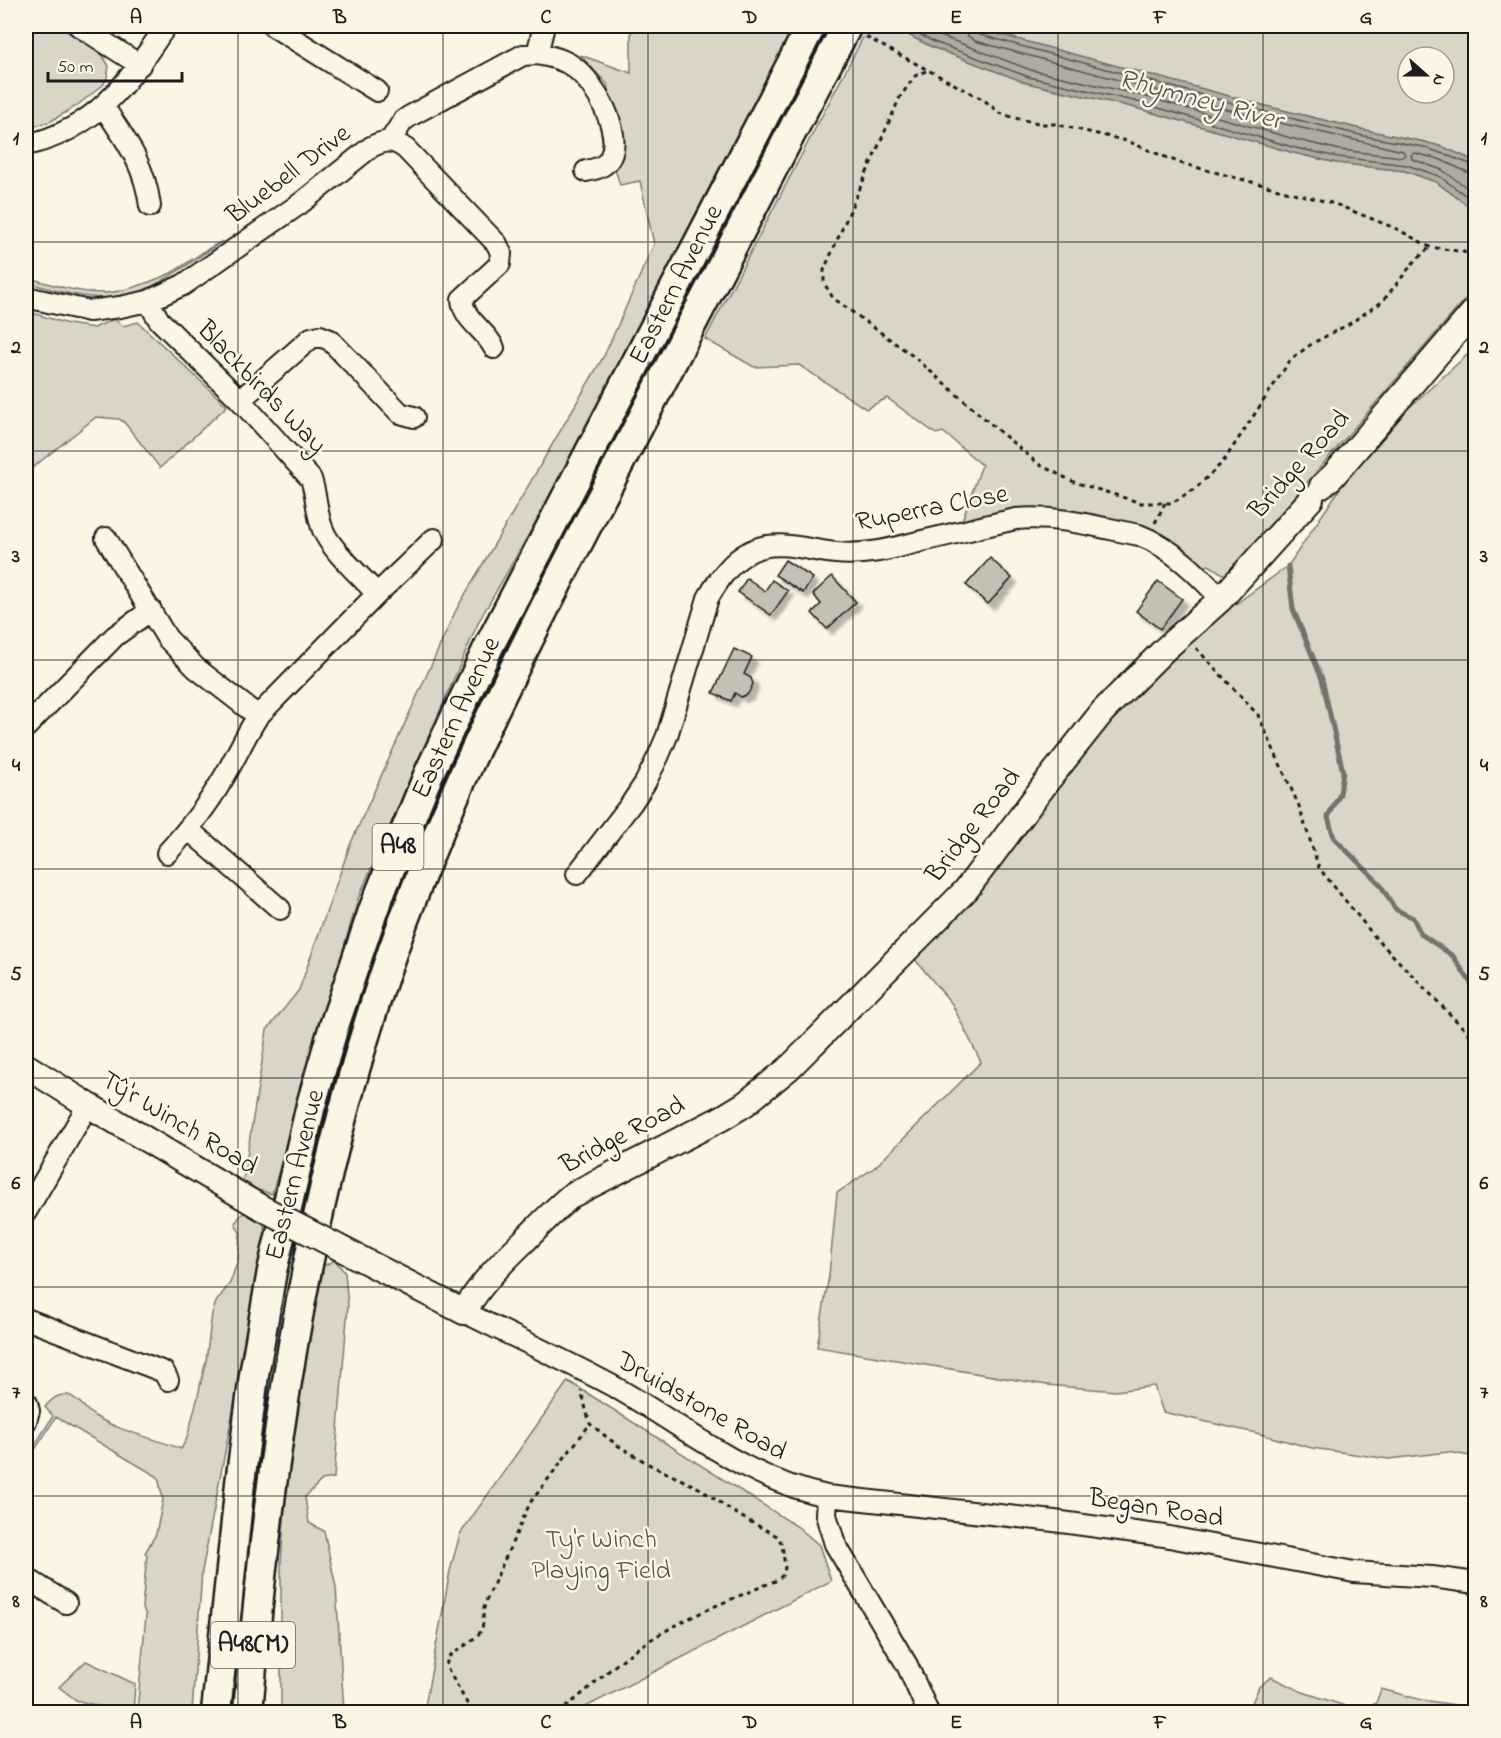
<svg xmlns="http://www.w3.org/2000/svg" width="1501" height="1738" font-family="'Indie Flower',sans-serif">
<defs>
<filter id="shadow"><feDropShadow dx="5.5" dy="5.5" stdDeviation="1.5" flood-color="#0004"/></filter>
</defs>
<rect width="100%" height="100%" fill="#fcf5e5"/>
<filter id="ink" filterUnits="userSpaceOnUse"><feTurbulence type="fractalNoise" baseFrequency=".0167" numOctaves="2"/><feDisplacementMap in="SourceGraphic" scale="12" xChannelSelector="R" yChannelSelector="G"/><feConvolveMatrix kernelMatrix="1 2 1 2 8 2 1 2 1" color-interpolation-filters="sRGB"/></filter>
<g filter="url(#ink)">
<!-- green -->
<path fill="#dbd5c8" stroke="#7c7872" stroke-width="1.5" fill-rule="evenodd" d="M26 26H58L91 46 103 56 109 66 107 78 103 85 75 107 51 121 26 129Z
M631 26H794L780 61 722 163 562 477 479 621 358 899 272 1194 258 1190 243 1181 267 1030 299 990 350 845 456 610 605 354 654 244 640 181 620 185 612 160 617 133 607 84 580 55 631 73Z
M869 26H891L932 47 1027 83 1136 108 1294 153 1337 163 1405 171 1436 182 1475 211V288L1229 573 1223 574 1209 565 1202 568C1183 546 1163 532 1134 524L961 523 982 465 943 432 936 434 887 398 866 409 799 365 754 367 705 339Z
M968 26H1475V161L1443 147 1425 142 1365 130 1270 107ZM1408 57H1444V93H1408Z
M223 241C196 258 169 280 139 292 104 306 60 292 26 282V277C50 284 78 293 104 293 126 292 151 282 171 273 189 263 204 249 223 241Z
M26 311 68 324 94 328 114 319 123 326 138 322 227 406 160 468 124 422 119 419 96 417 26 473Z
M1475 348V1457L1448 1452 1389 1459 1312 1448 1256 1433 1163 1412 1154 1386 1116 1391 1047 1385 817 1347 829 1275 837 1193 875 1167 981 1062 952 1004 913 957 1008 854 1032 825 1079 752 1118 704 1222 614 1288 566 1351 472 1404 412Z
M249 1210 264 1218 265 1245 202 1571 192 1712H137L146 1615 142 1607 147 1555 145 1553 156 1534 163 1500 158 1477 56 1417 29 1459 26 1457V1439L35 1445 53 1416 45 1407C51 1400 58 1393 68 1395 80 1399 84 1409 93 1415 120 1432 152 1437 181 1449L187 1438 197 1400 206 1360 212 1314 216 1302 230 1283 238 1260 240 1233 235 1223 241 1215Z
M335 1260 345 1273 348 1306 334 1478 322 1480 305 1497 309 1523 324 1531 336 1587 344 1712H281V1563L286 1490 307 1351 323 1266Z
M568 1381 798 1527 819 1545 831 1581 576 1712H426L424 1711 450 1571 460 1534Z
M86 1661 135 1684 133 1712H121L76 1700 59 1687Z
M1271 1677 1300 1691 1360 1711 1376 1703 1381 1689 1422 1700 1475 1708V1712H1248L1259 1687Z"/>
<!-- water -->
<path fill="#b0aba1" stroke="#75726c" stroke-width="1.5" d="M891 26H968L1270 107 1365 130 1425 142 1443 147 1475 161V211L1436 182 1405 171 1337 163 1294 153 1136 108 1027 83 932 47Z"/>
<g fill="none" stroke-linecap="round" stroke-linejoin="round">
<!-- shore -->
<path stroke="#575551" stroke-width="1.5" d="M904 26 934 42 1029 77 1138 102 1296 148 1338 157 1407 165 1439 176 1476 203
M920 26 938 35 1031 70 1140 95 1298 140 1340 150 1402 157 1405 155 1403 151 1267 120 975 41 967 35 964 26
M972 26 973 31 977 34 1269 113 1364 136 1424 147 1476 166
M1476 174 1469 173 1439 159 1414 153 1411 155 1412 159 1442 170 1476 194"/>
<!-- stream -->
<path stroke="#75726c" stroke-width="5" d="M1288 566 1293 609 1322 679 1343 772 1340 794 1328 817 1334 838 1380 884 1395 909 1413 918 1421 934 1453 956 1476 991"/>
</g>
<!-- building -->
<path fill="#c4c0b3" stroke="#1c1c1c" stroke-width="1.5" filter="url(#shadow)" d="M990 558 1012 578 988 604 966 585Z
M785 560 813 578 803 593 775 575Z
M832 576 856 602 827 629 812 613 821 604 813 594Z
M747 578 765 591 772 580 788 591 771 615 738 592Z
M1158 581 1182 599 1160 629 1136 611Z
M734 649 752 657 744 674 751 678 753 684 748 694 741 697 735 693 731 701 713 693Z"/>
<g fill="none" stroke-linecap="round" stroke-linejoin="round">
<defs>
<path id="minor" d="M79 26 140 65
M273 26 377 91
M537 54C551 56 564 59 575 68 596 84 623 133 610 158 605 167 596 169 586 171
M103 106C126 140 145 165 150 206
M390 141 403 121 410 116 523 55 537 54 544 26
M26 145C96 130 128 82 166 26
M26 297 89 311 120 307 148 301 183 285 301 203 371 147C385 140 393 139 406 149L497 244 501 253 500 264 462 299C463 320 486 330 494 348
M148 301 159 320 240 400 311 479C317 496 316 513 323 530 331 550 362 577 377 594
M240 400 311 338 320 336 330 340 400 413 414 417
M106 538 167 638 196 668 258 716
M26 727 115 636 151 610
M188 829 280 909
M167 853C187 831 206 808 221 782 235 760 244 737 258 716L377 594 434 539
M577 874 631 804 645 783 658 757 667 736 708 598C719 579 731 561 751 551 778 538 809 551 836 553 866 556 894 548 922 541 953 534 984 526 1016 519 1057 515 1098 527 1139 535 1171 547 1198 574 1221 599
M26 1212 88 1105
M464 1312C516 1338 569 1362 620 1390 688 1429 748 1480 827 1496L1054 1521 1164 1536 1354 1572 1432 1577 1476 1583
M26 1319 164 1372 168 1380
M26 1421 29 1411 27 1403
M827 1496 826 1515 835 1544 907 1665 928 1712
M26 1578 66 1603"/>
<path id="major" d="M1322 486 1333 476 1476 309
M26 1066 88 1105 262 1208
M334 1245 464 1312C480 1284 501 1263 524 1241 540 1225 555 1209 572 1195L722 1118 745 1104 789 1068 966 890 1049 779 1103 711 1164 650 1221 599 1311 499"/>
<path id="highway" d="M216 1712 240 1483 254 1375 272 1271 311 1105 333 1029 374 908 429 773 489 646 811 26
M248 1712C269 1463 304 1214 384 976 441 806 524 646 607 487 680 349 751 210 823 72"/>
</defs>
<!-- minor casing -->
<use href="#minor" stroke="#1c1c1c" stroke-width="24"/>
<!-- major casing -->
<use href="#major" stroke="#1c1c1c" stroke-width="28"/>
<!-- highway casing -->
<use href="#highway" stroke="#1c1c1c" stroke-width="33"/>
<!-- path -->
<path stroke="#1c1c1c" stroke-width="3" stroke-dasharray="4.5 4.5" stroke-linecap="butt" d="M866 37 984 100 1000 113 1015 118 1042 124H1055L1127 141 1180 163 1335 204 1397 229 1430 247 1464 252 1476 260
M926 71 915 76 900 97 824 270V283L833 298 913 356 1000 432 1040 465 1074 482 1141 503H1172L1196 488 1223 462 1291 359 1313 343 1349 324 1382 302 1414 262 1430 247
M1155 523 1165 503
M1196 648 1258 715 1299 806 1319 868 1375 937 1476 1041
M472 1712 446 1666 448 1657C456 1651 479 1638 482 1629 484 1620 482 1611 486 1601L530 1503 590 1424
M558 1712C581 1697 600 1677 622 1660 667 1624 722 1603 775 1581L782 1576 785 1568 782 1544 777 1536 738 1515 699 1488 652 1466 617 1445 590 1424 581 1391"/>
<!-- minor -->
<use href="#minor" stroke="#fcf5e5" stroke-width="20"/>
<!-- major -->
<use href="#major" stroke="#fcf5e5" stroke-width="24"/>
<!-- highway -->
<use href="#highway" stroke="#fcf5e5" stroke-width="28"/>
<defs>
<path id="major-bridge" d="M262 1208 334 1245"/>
<path id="highway-bridge" d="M823 72 847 26"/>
</defs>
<!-- major-bridge casing -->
<use href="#major-bridge" stroke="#1c1c1c" stroke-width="28" stroke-linecap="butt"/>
<!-- highway-bridge casing -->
<use href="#highway-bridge" stroke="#1c1c1c" stroke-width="33" stroke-linecap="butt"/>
<!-- major-bridge -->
<use href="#major-bridge" stroke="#fcf5e5" stroke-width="24"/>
<!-- highway-bridge -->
<use href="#highway-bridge" stroke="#fcf5e5" stroke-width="28"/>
</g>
</g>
<!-- grid -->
<path fill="none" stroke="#1c1c1c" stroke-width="1.5" stroke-opacity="0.55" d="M238 26V1712M443 26V1712M648 26V1712M853 26V1712M1058 26V1712M1263 26V1712M26 242H1476M26 451H1476M26 660H1476M26 869H1476M26 1078H1476M26 1287H1476M26 1496H1476"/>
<g text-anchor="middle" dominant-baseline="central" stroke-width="5" stroke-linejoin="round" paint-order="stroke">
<!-- shield labels -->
<g fill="#fcf5e5" stroke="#5f5d58" stroke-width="1.5">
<rect x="372.5" y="824" width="51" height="46" rx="4.5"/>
<rect x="211" y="1622" width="84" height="46" rx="4.5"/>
</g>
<g font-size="26" font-weight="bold" fill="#1c1c1c">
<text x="398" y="847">A48</text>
<text x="253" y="1645">A48(M)</text>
</g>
<!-- street labels -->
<g font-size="27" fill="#1c1c1c" stroke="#fcf5e5">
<text transform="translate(289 175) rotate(-37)">Bluebell Drive</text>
<text transform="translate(677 285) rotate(-63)">Eastern Avenue</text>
<text transform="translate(261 388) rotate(46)">Blackbirds Way</text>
<text transform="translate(1300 465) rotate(-48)">Bridge Road</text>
<text transform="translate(932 509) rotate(-11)">Ruperra Close</text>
<text transform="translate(457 718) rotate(-65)">Eastern Avenue</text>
<text transform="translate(974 826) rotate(-52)">Bridge Road</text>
<text transform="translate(179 1124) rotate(31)">Tŷ'r Winch Road</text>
<text transform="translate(623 1136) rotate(-28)">Bridge Road</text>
<text transform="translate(296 1175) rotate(-76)">Eastern Avenue</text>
<text transform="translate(701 1407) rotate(30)">Druidstone Road</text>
<text transform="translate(1156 1509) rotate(9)">Began Road</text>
</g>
<!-- park labels -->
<g font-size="27" fill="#555450" stroke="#fcf5e5">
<text x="601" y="1540">Ty'r Winch<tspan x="601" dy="31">Playing Field</tspan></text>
</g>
<!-- water labels -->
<g font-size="28" font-style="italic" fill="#575551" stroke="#fcf5e5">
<text transform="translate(1200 101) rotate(15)">Rhymney River</text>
</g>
</g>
<!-- margin -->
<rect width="1501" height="1738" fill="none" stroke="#fcf5e5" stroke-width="66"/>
<!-- north arrow -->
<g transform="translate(1426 75) rotate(111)"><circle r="28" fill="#fcf5e5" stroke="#a29e95" stroke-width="1.5"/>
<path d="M0-4.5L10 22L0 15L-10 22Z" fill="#1c1c1c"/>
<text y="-9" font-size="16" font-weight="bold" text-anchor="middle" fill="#1c1c1c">N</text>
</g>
<!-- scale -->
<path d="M48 72v9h134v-9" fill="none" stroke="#1c1c1c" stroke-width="3"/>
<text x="57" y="72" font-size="18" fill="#1c1c1c" stroke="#fcf5e5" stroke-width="4.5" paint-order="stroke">50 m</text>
<rect x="33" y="33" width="1435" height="1672" fill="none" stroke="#1c1c1c" stroke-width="2"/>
<g font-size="20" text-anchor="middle" font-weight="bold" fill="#1c1c1c">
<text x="136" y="23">A</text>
<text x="340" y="23">B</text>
<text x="546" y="23">C</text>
<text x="750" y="23">D</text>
<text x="956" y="23">E</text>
<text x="1160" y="23">F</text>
<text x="1366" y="23">G</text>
<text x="16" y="144">1</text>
<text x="1484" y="144">1</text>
<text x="16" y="353">2</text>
<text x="1484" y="353">2</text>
<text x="16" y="562">3</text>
<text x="1484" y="562">3</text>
<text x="16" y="771">4</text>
<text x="1484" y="771">4</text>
<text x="16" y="980">5</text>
<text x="1484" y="980">5</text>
<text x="16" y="1189">6</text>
<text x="1484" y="1189">6</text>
<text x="16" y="1398">7</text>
<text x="1484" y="1398">7</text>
<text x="16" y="1607">8</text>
<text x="1484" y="1607">8</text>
<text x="136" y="1728">A</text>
<text x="340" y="1728">B</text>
<text x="546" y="1728">C</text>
<text x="750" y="1728">D</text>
<text x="956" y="1728">E</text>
<text x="1160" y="1728">F</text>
<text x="1366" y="1728">G</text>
</g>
</svg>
